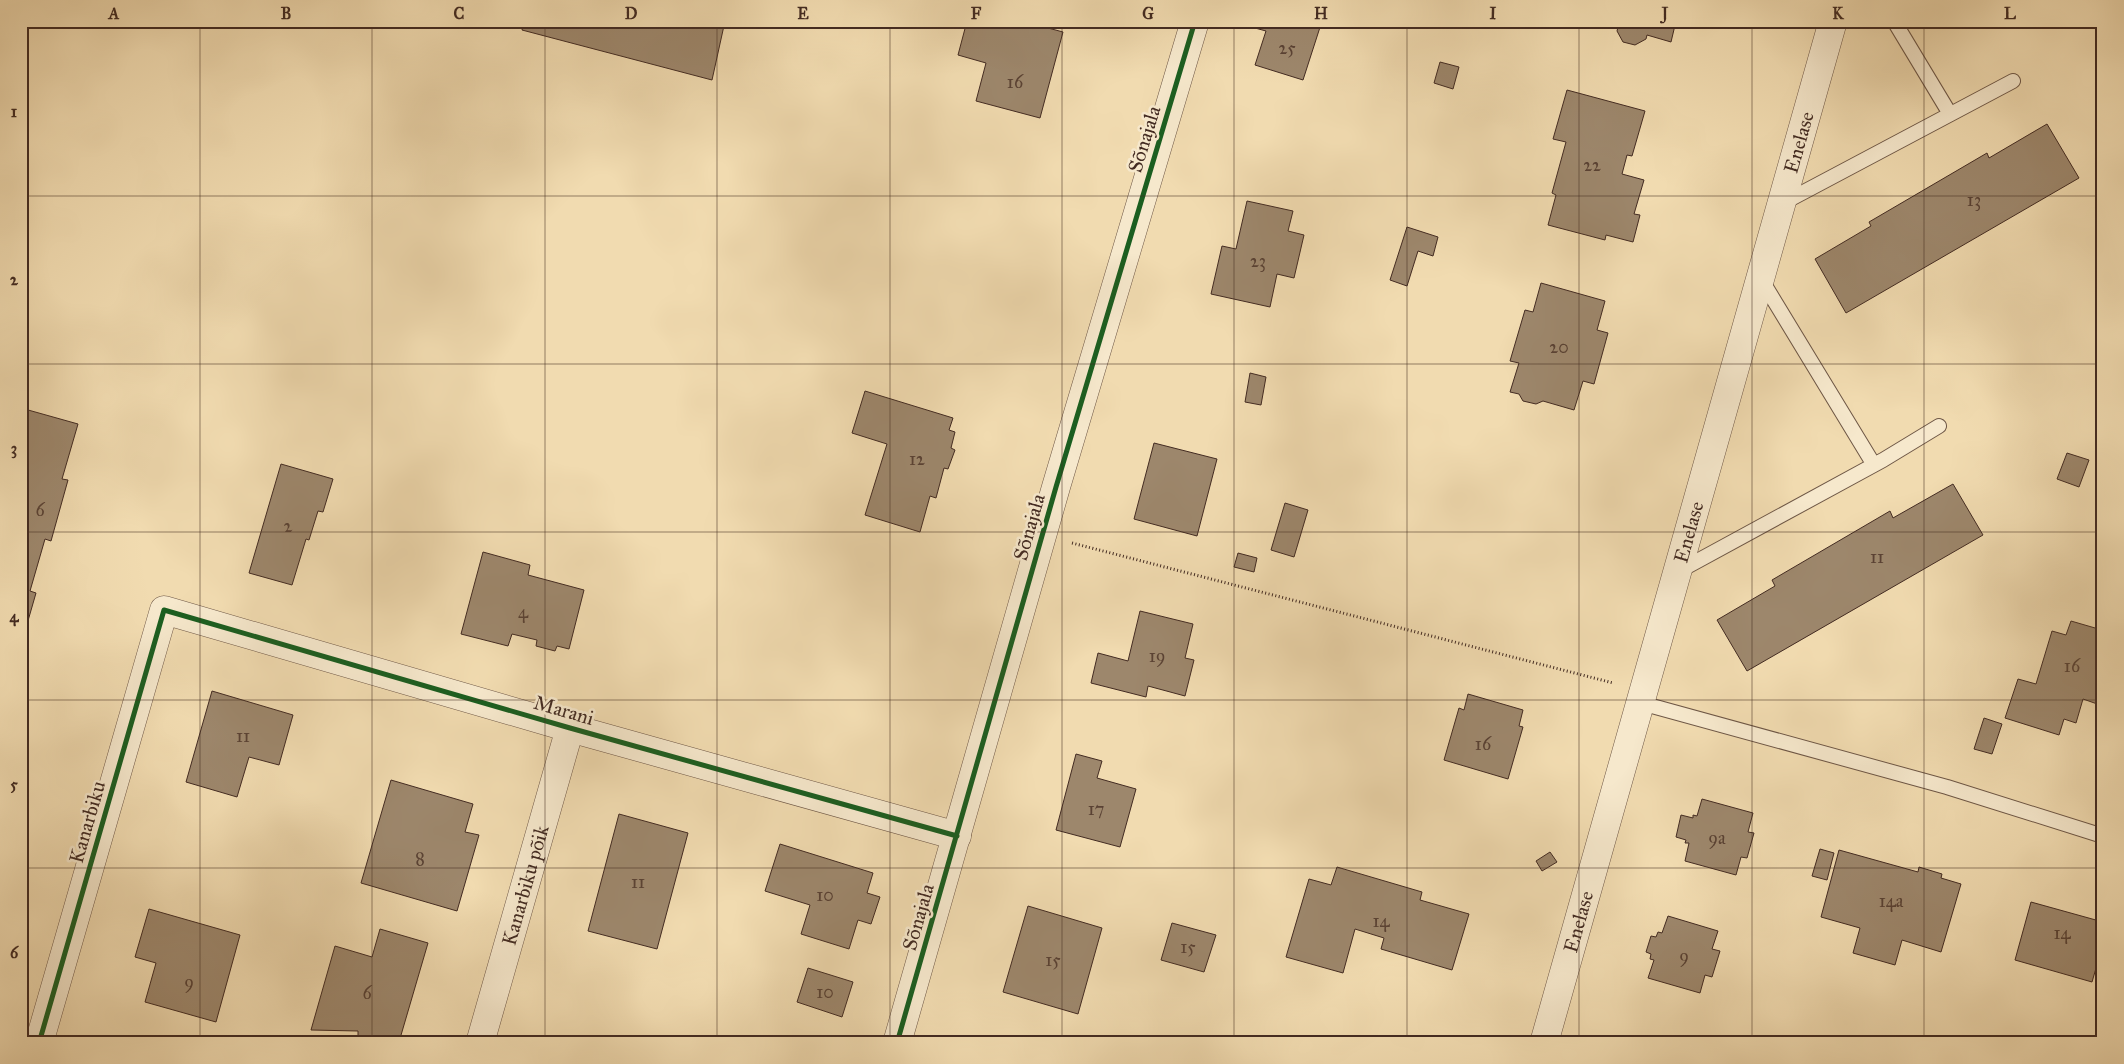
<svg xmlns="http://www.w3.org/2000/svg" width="2124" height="1064" font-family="'IM FELL Great Primer',serif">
<rect width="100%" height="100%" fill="#f1dbb0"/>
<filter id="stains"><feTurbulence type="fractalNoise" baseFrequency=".004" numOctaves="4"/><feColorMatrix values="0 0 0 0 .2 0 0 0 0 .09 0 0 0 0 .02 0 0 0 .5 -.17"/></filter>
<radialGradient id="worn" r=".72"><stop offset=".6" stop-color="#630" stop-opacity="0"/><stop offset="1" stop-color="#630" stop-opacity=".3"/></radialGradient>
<!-- building -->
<path fill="#9d876c" stroke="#432b22" d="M524 21H725L712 80 522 30Z
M967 21H1022L1063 32 1040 118 976 101 986 63 958 55Z
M1257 21H1322L1303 80 1255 65 1266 31 1255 28Z
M1597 21H1676L1671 42 1647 35 1646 39 1635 45 1623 42 1617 31 1618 27Z
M1440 62 1459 67 1453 89 1434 83Z
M1567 90 1645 111 1632 156 1627 155 1622 174 1644 180 1634 214 1640 215 1633 242 1606 235 1605 240 1548 225 1556 195 1552 193 1566 142 1553 139Z
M2047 124 2079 178 1846 313 1815 259 1871 226 1869 222 1987 153 1989 158Z
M1247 201 1293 211 1288 231 1304 235 1294 278 1277 274 1270 307 1211 294 1222 246 1236 249Z
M1407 227 1438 237 1433 256 1418 251 1407 286 1390 280Z
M1541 283 1605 301 1597 330 1608 333 1594 384 1583 381 1574 410 1543 401 1536 404 1523 401 1519 394 1510 392 1519 363 1510 361 1525 310 1533 312Z
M1250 373 1266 377 1261 405 1245 402Z
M865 391 953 418 949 430 955 432 951 448 955 450 948 469 944 468 936 498 930 496 920 532 865 515 887 444 852 433Z
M21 408 78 424 62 479 68 480 51 541 45 539 30 591 36 593 21 645Z
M1154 443 1217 459 1197 536 1134 519Z
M2067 453 2089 460 2079 487 2057 479Z
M281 464 333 479 323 512 318 511 309 540 306 539 292 585 249 573Z
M1953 484 1983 535 1747 671 1717 620 1775 586 1772 580 1890 511 1893 518Z
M1285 503 1308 510 1294 557 1271 550Z
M483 552 530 565 528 575 584 590 569 649 557 646 555 651 536 646 537 640 512 634 508 646 461 634Z
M1238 553 1257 558 1254 572 1234 567Z
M1140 611 1193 624 1185 658 1194 660 1185 696 1148 686 1146 697 1091 683 1098 653 1128 661Z
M2071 621 2102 630 2096 651 2103 654V706L2083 699 2076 723 2064 719 2059 735 2005 718 2018 679 2036 684 2052 631 2066 635Z
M212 691 293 715 279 765 249 757 237 797 186 782Z
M1468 694 1523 710 1519 726 1523 727 1508 779 1444 760 1459 708 1464 710Z
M1984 718 2002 724 1992 754 1974 749Z
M1076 754 1102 761 1097 778 1136 789 1120 847 1056 830Z
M391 780 473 804 465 832 479 835 457 911 361 883Z
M1702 799 1753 813 1748 832 1754 833 1747 858 1741 857 1736 875 1685 861 1689 843H1685L1686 840 1676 837 1681 815 1693 818V815L1697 816Z
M619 814 688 833 657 949 588 931Z
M780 844 873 873 867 893 880 897 871 924 858 920 849 949 801 934 810 905 765 891Z
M1820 849 1834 853 1827 880 1812 876Z
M1839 850 1918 872 1919 867 1942 874 1941 878 1961 884 1941 952 1902 940 1895 965 1853 953 1860 928 1821 917Z
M1550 852 1557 862 1542 871 1536 861Z
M1337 867 1422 892 1420 900 1469 914 1452 970 1381 949 1384 938 1355 929 1343 973 1286 957 1309 879 1331 885Z
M2031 902 2103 922V944L2092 982 2015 960Z
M1028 906 1102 928 1078 1014 1003 992Z
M149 909 240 935 216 1022 145 1002 156 963 135 957Z
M1668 916 1718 931 1712 949 1720 951 1712 977 1705 975 1700 993 1648 978 1654 960 1650 959 1651 954 1646 952 1651 936 1656 937 1658 932 1662 933Z
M1172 923 1216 935 1204 972 1161 960Z
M380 929 428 943 399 1042 394 1040 393 1043H358V1031L311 1030 335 946 372 957Z
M808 968 853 982 842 1017 797 1002Z"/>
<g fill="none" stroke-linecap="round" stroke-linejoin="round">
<defs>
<path id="service" d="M1894 21 1950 114
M1783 203 2013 81
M1761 279 1874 465
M1679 571 1883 460 1939 426
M1641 703 1947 787 2103 836"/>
<g id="minor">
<path d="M39 1043 164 610 570 728 957 836"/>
<path id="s1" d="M480 1043 570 728"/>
<path d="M897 1043 1056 487 1195 21"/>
<path id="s2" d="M1544 1043 1833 21"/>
</g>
</defs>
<!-- service casing -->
<use href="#service" stroke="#6e5746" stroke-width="16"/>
<!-- minor casing -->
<use href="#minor" stroke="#6e5746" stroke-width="29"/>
<!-- path -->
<path stroke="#432b22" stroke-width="3" stroke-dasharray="1 2.5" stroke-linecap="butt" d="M1072 543 1613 683"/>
<!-- service -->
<use href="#service" stroke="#f6e8cc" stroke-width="14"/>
<!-- minor -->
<use href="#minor" stroke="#f6e8cc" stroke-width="28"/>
<defs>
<path id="cycleway" d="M39 1043 164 610 570 728 957 836
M897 1043 1056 487 1195 21"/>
</defs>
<!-- cycleway casing -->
<use href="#cycleway" stroke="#f6e8cc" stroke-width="8"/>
<!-- cycleway -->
<use href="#cycleway" stroke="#1b5e20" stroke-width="5"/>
</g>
<!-- grid -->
<path fill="none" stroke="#432b22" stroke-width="1" stroke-opacity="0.55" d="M200 21V1043M372 21V1043M545 21V1043M717 21V1043M890 21V1043M1062 21V1043M1234 21V1043M1407 21V1043M1579 21V1043M1752 21V1043M1924 21V1043M21 196H2103M21 364H2103M21 532H2103M21 700H2103M21 868H2103"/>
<g text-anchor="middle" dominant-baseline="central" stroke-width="5" stroke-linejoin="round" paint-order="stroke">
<!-- number labels -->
<g font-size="18" fill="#5a4234">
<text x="1287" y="48">25</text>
<text x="1015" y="82">16</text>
<text x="1592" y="165">22</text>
<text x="1974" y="200">13</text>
<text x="1258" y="261">23</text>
<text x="1559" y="347">20</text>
<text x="917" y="459">12</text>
<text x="40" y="510">6</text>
<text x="288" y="526">2</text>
<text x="1877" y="557">11</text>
<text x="523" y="612">4</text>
<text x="1157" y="656">19</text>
<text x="2072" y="666">16</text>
<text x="243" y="736">11</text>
<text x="1483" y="744">16</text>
<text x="1096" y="809">17</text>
<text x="1717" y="838">9a</text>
<text x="420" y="859">8</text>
<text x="638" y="882">11</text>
<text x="825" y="895">10</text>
<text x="1891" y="901">14a</text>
<text x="1381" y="921">14</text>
<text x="2062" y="933">14</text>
<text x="1188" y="947">15</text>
<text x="1684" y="956">9</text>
<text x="1053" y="960">15</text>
<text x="189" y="982">9</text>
<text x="825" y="992">10</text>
<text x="367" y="993">6</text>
</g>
<!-- street labels -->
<g font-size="20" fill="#432b22" stroke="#f6e8cc">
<text transform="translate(1144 139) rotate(-73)">Sõnajala</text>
<text stroke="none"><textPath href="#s2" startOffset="936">Enelase</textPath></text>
<text transform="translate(1029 527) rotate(-74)">Sõnajala</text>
<text stroke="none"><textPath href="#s2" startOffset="531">Enelase</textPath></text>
<text transform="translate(564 710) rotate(16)">Marani</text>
<text transform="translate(87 822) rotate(-74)">Kanarbiku</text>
<text stroke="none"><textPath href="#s1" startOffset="164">Kanarbiku põik</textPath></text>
<text transform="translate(918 917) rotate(-74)">Sõnajala</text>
<text stroke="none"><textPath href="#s2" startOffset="126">Enelase</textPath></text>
</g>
</g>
<!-- margin -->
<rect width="2124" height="1064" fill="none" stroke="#f1dbb0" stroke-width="55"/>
<rect x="28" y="28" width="2068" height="1008" fill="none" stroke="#432b22" stroke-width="2"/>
<g font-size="16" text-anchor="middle" font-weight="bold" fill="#432b22">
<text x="114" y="19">A</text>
<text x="286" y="19">B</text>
<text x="459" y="19">C</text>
<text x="631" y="19">D</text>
<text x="803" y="19">E</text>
<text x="976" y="19">F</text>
<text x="1148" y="19">G</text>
<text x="1321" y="19">H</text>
<text x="1493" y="19">I</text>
<text x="1665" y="19">J</text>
<text x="1838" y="19">K</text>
<text x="2010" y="19">L</text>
<text x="14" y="117">1</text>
<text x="14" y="285">2</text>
<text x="14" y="454">3</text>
<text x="14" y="622">4</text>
<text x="14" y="790">5</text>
<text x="14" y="958">6</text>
</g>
<rect width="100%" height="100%" filter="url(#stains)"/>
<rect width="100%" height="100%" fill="url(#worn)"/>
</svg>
